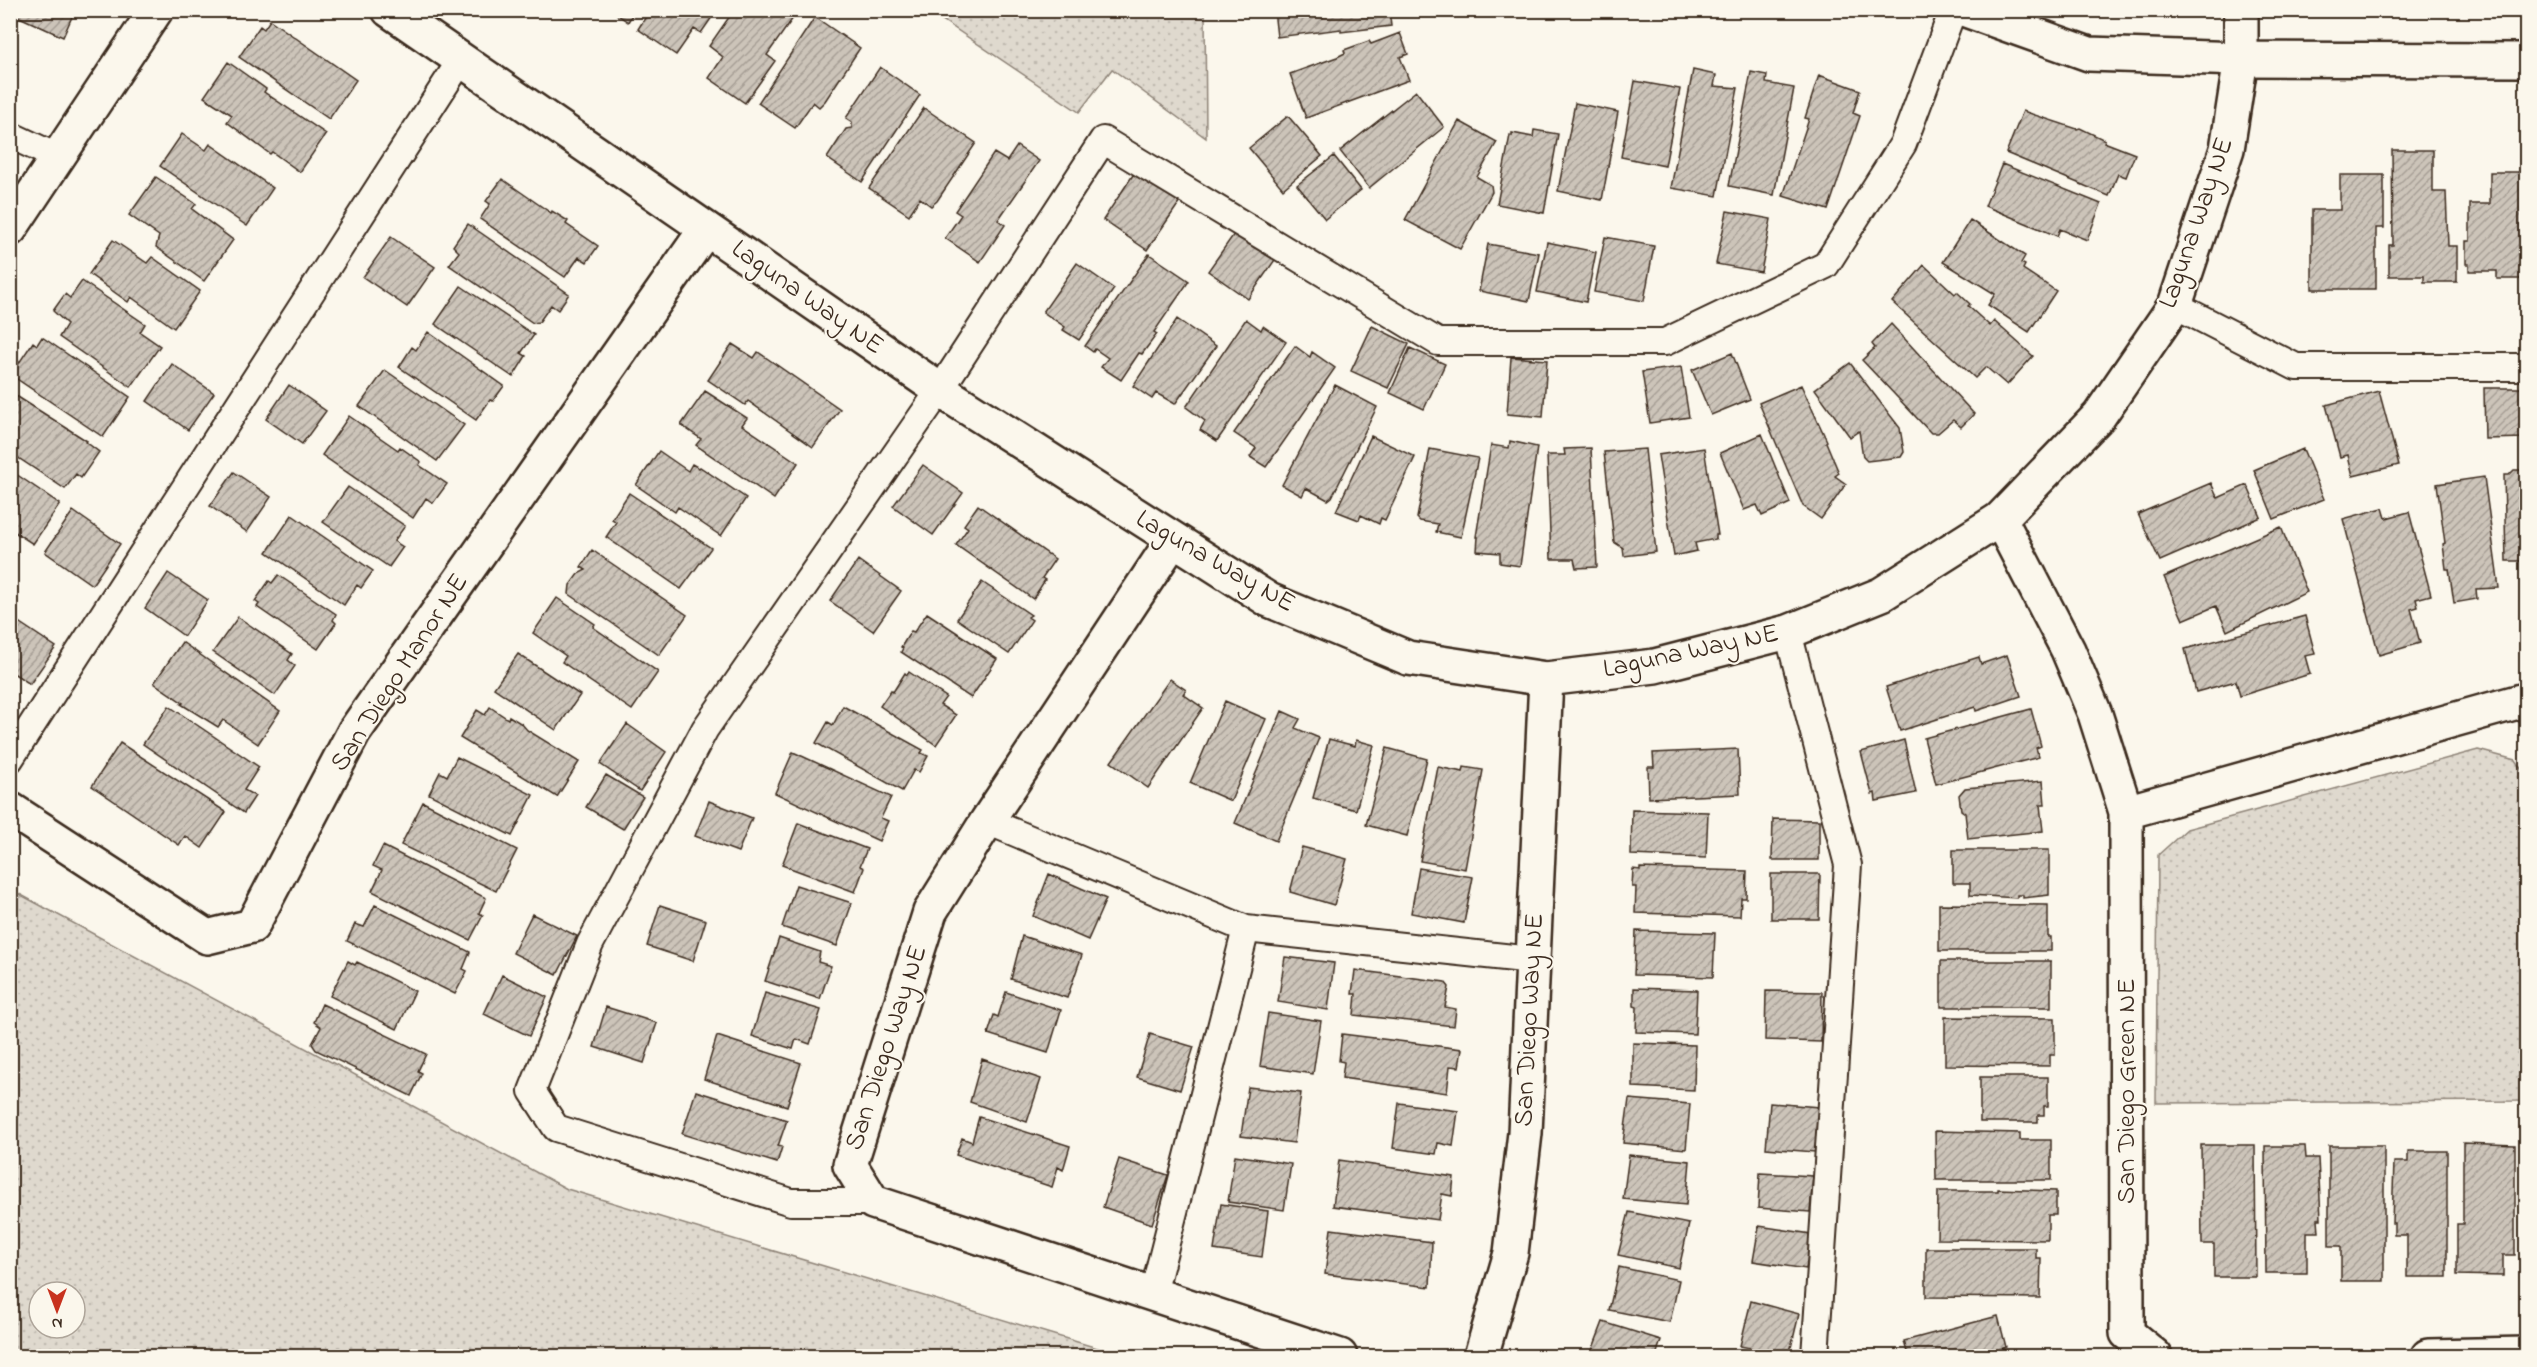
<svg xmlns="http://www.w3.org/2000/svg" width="2537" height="1367" font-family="'Indie Flower',sans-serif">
<defs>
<pattern id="grass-dots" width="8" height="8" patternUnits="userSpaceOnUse" patternTransform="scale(1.5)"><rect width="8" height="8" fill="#dfd9ce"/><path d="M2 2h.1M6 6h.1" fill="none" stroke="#c0bab0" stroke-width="1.8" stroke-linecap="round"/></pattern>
<pattern id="building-hatch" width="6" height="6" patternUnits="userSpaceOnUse" patternTransform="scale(1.5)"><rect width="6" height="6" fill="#ccc4b9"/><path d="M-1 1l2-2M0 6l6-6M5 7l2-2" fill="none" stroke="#a79f96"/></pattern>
</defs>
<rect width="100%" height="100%" fill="#fbf7ec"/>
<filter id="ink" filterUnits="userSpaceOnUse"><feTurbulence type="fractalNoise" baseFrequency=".0167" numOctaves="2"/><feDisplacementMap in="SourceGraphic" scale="12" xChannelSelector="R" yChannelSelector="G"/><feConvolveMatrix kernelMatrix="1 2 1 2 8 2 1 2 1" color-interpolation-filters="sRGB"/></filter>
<g filter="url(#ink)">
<!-- grass -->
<path fill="url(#grass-dots)" stroke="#8d8276" stroke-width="1.5" fill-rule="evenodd" d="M929 11H1205L1206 138 1112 69 1079 112Z
M2478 750 2515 760 2526 776V1101L2156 1103 2158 855 2187 829Z
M10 889 567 1189 1124 1356H11ZM39 1292H75V1328H39Z"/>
<!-- building -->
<path fill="url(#building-hatch)" stroke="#3b2a1e" stroke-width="1.5" d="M17 10H75L63 37 15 15Z
M611 10H635L628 22Z
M650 10H717L701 33 694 29 676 55 638 29Z
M734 10 798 11 767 55 775 61 745 103 709 78 723 57 709 46Z
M1274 10H1389L1391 26 1341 32V29L1277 37Z
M815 17 860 48 825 101 819 107 813 102 795 128 758 103Z
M270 20 356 80 329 119 239 57 260 26 264 29Z
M1400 33 1408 54 1400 57 1409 80 1306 118 1290 74 1337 57 1345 53 1344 50 1369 41 1371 44Z
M228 62 266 89 264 92 326 134 300 172 272 152 270 154 227 122 232 115 204 97Z
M880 67 920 95 862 182 827 158 846 129 852 128V122L846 118Z
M1693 70 1716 75 1714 86 1738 88 1717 196 1671 188Z
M1751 72 1767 75 1766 83 1794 88 1774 195 1729 186Z
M1819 75 1860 90 1853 113 1860 116 1828 210 1783 196 1809 119 1805 118Z
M1635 81 1680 89 1665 166 1621 157Z
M1416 91 1444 127 1369 188 1340 151Z
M1575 103 1618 112 1602 200 1558 191Z
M924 108 976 143 937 201 931 206 920 198 909 215 869 188Z
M2023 111 2077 129 2080 128 2105 140 2104 142 2135 154 2126 177 2118 174 2109 196 2006 153Z
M1288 116 1322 156 1283 189 1249 148Z
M1459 121 1497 142 1477 177 1491 185 1492 192 1460 249 1405 220Z
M1534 130 1558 134 1544 213 1497 204 1510 135 1512 136V133L1533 137Z
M182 134 206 150 210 144 273 188 247 226 160 166Z
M1017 146 1039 161 998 220 1005 225 980 262 945 238 961 215 955 211 994 153 1007 161Z
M2392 150H2433V192H2446L2448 246H2457V282H2424V276H2389V245H2393Z
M1334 156 1361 190 1325 219 1297 185Z
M2002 164 2101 204 2087 240 2060 229 2057 236 1985 206Z
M1135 172 1186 193 1147 250 1103 220Z
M2490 172H2526V279H2497V271H2469V264H2466V241H2470V204H2490Z
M2340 175H2384V228H2376V289H2312V210H2340Z
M156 177 196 204 192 209 233 240 204 281 156 247 159 236 129 215Z
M502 179 551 213 552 211 568 221 566 224 598 246 587 262 579 257 565 277 480 219 490 204 486 201Z
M1727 211 1771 219 1761 272 1716 264Z
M1970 220 2025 256 2021 263 2025 265 2023 269 2056 291 2029 332 1988 305 1995 294 1943 262Z
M468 224 569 294 558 310 551 305 539 322 533 323 449 265 459 252 453 246Z
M1239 227 1279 254 1248 299 1208 271Z
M391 237 435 267 407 307 363 277Z
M1605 237 1654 246 1644 301 1594 292Z
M113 240 147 263 152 257 200 291 174 328 131 297 128 302 89 274Z
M1547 242 1596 252 1586 302 1537 292Z
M1488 244 1539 253 1529 301 1479 291Z
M1149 254 1189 281 1154 332 1157 334 1142 354 1139 353 1121 380 1101 367 1108 358 1095 349 1093 352 1085 346Z
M1077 263 1114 289 1079 340 1063 330 1065 327 1043 312Z
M1924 265 1955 294 1957 292 1970 304 1968 306 1990 326 1994 321 2033 356 2007 385 1986 367 1975 378 1892 302Z
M82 281 145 324 140 332 160 346 131 387 59 337 67 324 53 311 65 294 70 298Z
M461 286 534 335 521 353 526 356 513 377 435 324Z
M1177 319 1216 346 1175 404 1156 393 1152 399 1133 386Z
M1246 319 1261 330 1263 326 1286 342 1217 441 1200 430 1205 421 1186 407Z
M1891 324 1974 414 1961 427 1953 420 1938 433H1931L1862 360 1875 348 1872 344Z
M1372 326 1409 344 1388 388 1351 371Z
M428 332 504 386 493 401 490 400 476 420 399 367 412 347 416 350Z
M42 337 130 397 103 437 11 375 33 342 37 345Z
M732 344 754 358 758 352 840 409 813 447 748 401 745 405 708 380Z
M1295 346 1310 357 1312 352 1335 368 1266 467 1250 457 1256 448 1234 433Z
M1410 348 1445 364 1424 409 1390 393Z
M1732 353 1750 399 1711 415 1692 370Z
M1511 357 1547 360 1543 417 1507 414Z
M1850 363 1900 428 1904 452 1901 457 1867 461 1863 457 1859 431 1850 437 1815 389Z
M172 364 214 393 188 430 147 401Z
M1681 367 1689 417 1650 423 1642 372Z
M385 370 464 425 437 461 359 406Z
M289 385 326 411 302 444 266 419Z
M1335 385 1377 407 1332 497 1328 500 1306 488 1302 496 1282 485Z
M1801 385 1827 441 1826 442 1839 473 1835 476 1846 484 1821 519 1803 506 1759 403Z
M2484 388H2526V438L2485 439Z
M705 391 747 418 742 425 798 463 774 499 696 445 701 439 681 425Z
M2379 391 2399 465 2353 476 2348 455 2340 457 2326 405Z
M10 392 87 441 86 442 99 452 81 478 76 474 65 489 11 453 16 446 10 442Z
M349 416 398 450 400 447 421 462 419 465 447 484 433 503 426 498 413 518 322 455Z
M1762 434 1790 503 1762 516 1757 505 1744 510 1720 453Z
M1371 436 1415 457 1385 520 1381 518 1379 524 1361 515 1359 520 1336 511Z
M1510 441 1537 447 1520 566 1500 563V553L1477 551 1478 537H1476L1491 445 1509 448Z
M1591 448 1597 567 1576 568 1574 559H1551L1547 455H1565L1564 449Z
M1704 448 1718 535H1716V539L1695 543 1697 551 1674 556 1658 455Z
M1430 449 1478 458 1461 537 1436 532 1438 524 1420 521 1417 518Z
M1645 449 1656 552 1624 556 1623 548 1614 542 1604 452Z
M2303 449 2324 499 2274 519 2254 470Z
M659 451 688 471 692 464 699 468 700 467 746 498 721 536 678 507 675 512 636 485Z
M923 465 963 493 933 535 893 506Z
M10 470 60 504 33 544 10 529Z
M2514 470H2526V561H2506L2504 475H2509Z
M234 472 271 497 247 532 210 506Z
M2484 477 2499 588 2476 589 2477 599 2454 603 2449 569H2446L2443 544 2445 543 2437 484Z
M2211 483 2218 498 2247 485 2261 517 2160 561 2138 514Z
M348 487 405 526 394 541 403 547 389 567 323 522Z
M629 493 711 548 681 589 606 537 616 522 612 519Z
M978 505 1055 559 1042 578 1045 580 1033 599 956 545 968 528 964 525Z
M2383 508 2386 518 2409 512 2431 595 2416 599 2418 607 2411 609 2420 643 2379 655 2343 519Z
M73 511 120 544 92 585 45 552Z
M292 515 373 571 361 588 357 585 344 605 267 552Z
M2281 527 2307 592 2227 631 2216 606 2183 620 2164 577Z
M592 550 687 615 659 655 569 594 570 585 578 574 586 570 581 567Z
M858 560 901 591 873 631 830 601Z
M168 573 208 600 184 636 145 608Z
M278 575 336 614 333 620 336 623 318 649 257 607 259 604 255 601 269 581 272 583Z
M982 582 1031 615 1028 617 1032 620 1009 654 957 619Z
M557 598 595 624 593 627 658 672 632 710 562 662 566 656 533 633Z
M927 613 997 659 971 698 901 652 903 648 901 647 911 631 914 632Z
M2305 616 2315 654 2305 656 2310 674 2240 696 2236 681 2196 692 2185 649Z
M11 617 56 647 30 684 10 671Z
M238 617 292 654 288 660 295 666 275 695 213 652Z
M182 642 280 711 258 744 223 720 218 727 181 704 183 703 154 683Z
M518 654 580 695 556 730 494 688Z
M2007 655 2021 696 1976 711 1975 707 1900 731 1886 687 1979 657 1981 664Z
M909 672 946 697 940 705 956 715 936 745 880 706 891 690 893 692 905 673 907 675Z
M1170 679 1186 690 1183 694 1203 708 1148 788 1111 762Z
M1225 701 1266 719 1231 801 1190 783Z
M169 706 259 767 244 790 255 796 244 813 143 744Z
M843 706 923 750 921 753 928 756 919 772 914 770 902 791 816 743 828 722 833 725Z
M490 707 508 719 509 716 522 724 527 730 579 762 557 797 460 738 477 710 485 715Z
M2031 709 2041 746 2036 748 2039 757 1936 784 1924 738Z
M1282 711 1300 719 1295 728 1319 738 1276 841 1235 823Z
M627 724 666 752 640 791 600 764Z
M1329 739 1355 746 1356 740 1374 745 1356 810 1313 798Z
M1904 740 1916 793 1876 801 1875 793 1872 794 1861 752Z
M120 743 226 812 202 848 185 836 179 845 92 786Z
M1387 748 1427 759 1407 836 1366 825Z
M1738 749 1740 794 1649 798 1648 767H1654L1653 753Z
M793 752 891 797 881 818 888 821 879 841 775 793Z
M457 757 533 795 512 836 429 794 440 772 447 776Z
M1438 767 1463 772 1464 767 1483 770 1465 869 1420 861Z
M606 775 643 797 623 829 586 807Z
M2043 781 2045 805H2040L2043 831 1968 839 1965 813 1961 810 1959 795 1965 788Z
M709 801 752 818 738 852 695 836Z
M423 802 517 850 496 891 401 845Z
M1632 810 1708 812 1706 858 1631 855Z
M1773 819 1819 820V860H1772Z
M798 823 867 849 860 866 864 868 855 892 782 865Z
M383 846 486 898 479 913 483 915 470 940 372 891 382 870 373 866Z
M1302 847 1347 859 1334 905 1290 892Z
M1953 850H2049V895L2023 898V895H2017V898L1970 895V883H1953Z
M1419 868 1473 877 1464 923 1411 913Z
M1640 868 1747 871 1746 898H1741L1740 916 1635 913 1636 887H1632L1633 869 1640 870Z
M1049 874 1106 899 1088 940 1033 916Z
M1771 874H1820L1819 919H1771Z
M796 885 852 903 837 946 782 927Z
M1939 904 2048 905V937H2051V951H1939Z
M375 905 470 952 463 969 467 971 455 994 347 941 355 924 364 927Z
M660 905 706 920 693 961 647 946Z
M532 914 577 936 557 975 513 953Z
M1636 931 1715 933 1713 977 1634 975Z
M1022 936 1082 955 1067 998 1011 979Z
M779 938 820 952 818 962 831 966 820 999 765 981Z
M1285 957 1334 963 1328 1010 1278 1002Z
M348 961 355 965 357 962 415 991 397 1029 330 996Z
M1941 961H2051V1007H1941Z
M1355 970 1445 982 1449 987 1445 1007 1456 1009 1454 1026 1354 1015 1356 994H1352Z
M502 975 547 997 529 1036 484 1014Z
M1634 988 1697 990 1695 1034 1636 1032 1637 1007 1634 1006Z
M1766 991 1822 992 1821 1042 1765 1040Z
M1006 992 1061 1010 1048 1053 988 1034 994 1015 998 1017Z
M765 993 821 1010 810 1044 796 1039 793 1049 752 1036Z
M322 1004 426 1054 418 1071 422 1073 411 1096 316 1050 312 1044 321 1027 314 1022Z
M606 1007 657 1023 644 1063 594 1047Z
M1268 1013 1321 1021 1313 1074 1260 1066Z
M1945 1017 2055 1018V1055H2050V1066L1945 1065Z
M1150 1034 1194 1047 1180 1090 1137 1077Z
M1342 1034 1462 1049 1459 1067 1450 1066 1447 1093 1342 1078 1344 1062 1339 1061Z
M717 1036 801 1063 787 1106 704 1079Z
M1633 1043 1695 1045 1694 1090 1633 1087Z
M982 1059 1041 1079 1027 1122 970 1102Z
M1980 1077H2048V1106H2044V1115H2038V1122H1980Z
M1248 1087 1301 1093 1294 1143 1241 1136Z
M696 1091 787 1120 778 1146 782 1147 777 1163 682 1134Z
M1629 1099 1690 1104 1686 1149 1623 1143Z
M1399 1103 1458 1111 1453 1146 1438 1143 1436 1154 1393 1148Z
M1770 1103 1819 1107 1815 1152 1766 1148Z
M979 1117 1070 1146 1063 1170 1058 1167 1052 1187 956 1155 962 1138 972 1142Z
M1935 1131 2020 1133V1140H2051V1180H1936Z
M2463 1143 2515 1145V1255H2503V1276L2457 1275V1224H2463Z
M2201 1145H2255L2256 1277H2214V1244H2202Z
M2265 1146H2305L2306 1158H2318L2321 1219H2318L2319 1232H2307V1273H2266Z
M2329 1146H2384V1281H2341V1246H2329Z
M2408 1151H2447V1277H2407V1235H2394V1223H2392L2394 1162H2408Z
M1235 1155 1291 1164 1284 1210 1228 1202Z
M1629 1155 1690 1161 1686 1205 1623 1199Z
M1119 1159 1168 1175 1152 1224 1103 1207Z
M1339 1160 1454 1177 1452 1196 1442 1194 1438 1220 1333 1206Z
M1760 1173 1813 1176 1810 1212 1758 1208Z
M1998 1189 2056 1191V1215H2048V1240L1937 1239 1938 1191H1998Z
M1221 1204 1268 1211 1262 1257 1214 1250Z
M1629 1212 1689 1224 1679 1268 1618 1255Z
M1759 1226 1811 1234 1806 1269 1753 1261Z
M1331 1229 1432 1242 1430 1287 1325 1274Z
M1926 1248H2036V1258H2041L2040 1298 1926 1297Z
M1619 1267 1679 1280 1670 1322 1609 1310Z
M1751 1301 1799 1314 1789 1356 1740 1346Z
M1998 1316 2006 1347 2001 1349 2003 1356H1908L1904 1341Z
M1603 1322 1661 1340 1656 1356H1590Z"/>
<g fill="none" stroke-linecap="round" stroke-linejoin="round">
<defs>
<path id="service" d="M10 135 59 158
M2175 305 2296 367H2526
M1788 632 1848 865 1815 1356
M10 759 461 60
M987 821 1246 929 1533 960
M873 1202H791L556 1128 532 1091 590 944 705 729 940 390 1103 140 1438 342H1665L1826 265 1903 144 1953 10
M1153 1294 1246 929"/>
<path id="minor" d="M1966 10 2089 54 2241 59 2526 60
M10 229 156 10
M2000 519 2068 650 2095 714 2126 812 2127 1333 2155 1356
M1173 540 987 821 930 912 850 1165 873 1202 1340 1356
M10 809 207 937 252 926 354 732 706 229
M2126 812 2521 701 2526 704
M1481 1356 1511 1253 1525 1133 1546 679
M2428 1356 2526 1354"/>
<path id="tertiary" d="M389 10 940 390 1269 600 1408 658 1546 679 1655 666 1788 632 1882 594 2000 519 2099 416 2175 305 2227 149 2241 59V10"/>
</defs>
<!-- service casing -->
<use href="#service" stroke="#3b2a1e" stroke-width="30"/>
<!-- minor casing -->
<use href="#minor" stroke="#3b2a1e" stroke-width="38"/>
<!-- tertiary casing -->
<use href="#tertiary" stroke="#3b2a1e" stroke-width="38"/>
<!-- service -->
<use href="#service" stroke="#fbf7ec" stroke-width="26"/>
<!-- minor -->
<use href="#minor" stroke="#fbf7ec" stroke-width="33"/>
<!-- tertiary -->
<use href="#tertiary" stroke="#fbf7ec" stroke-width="33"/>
</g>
</g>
<g text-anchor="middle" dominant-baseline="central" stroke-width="4.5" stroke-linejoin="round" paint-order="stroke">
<!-- street labels -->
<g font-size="27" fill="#3b2a1e" stroke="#fbf7ec">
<text transform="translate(2197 223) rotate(-71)">Laguna Way NE</text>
<text transform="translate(807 298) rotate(35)">Laguna Way NE</text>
<text transform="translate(1215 562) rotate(30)">Laguna Way NE</text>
<text transform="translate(1691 652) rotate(-12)">Laguna Way NE</text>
<text transform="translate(400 673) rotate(-57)">San Diego Manor NE</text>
<text transform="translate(1530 1020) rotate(-87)">San Diego Way NE</text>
<text transform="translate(887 1048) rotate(-72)">San Diego Way NE</text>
<text transform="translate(2127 1091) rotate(-90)">San Diego Green NE</text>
</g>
</g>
<!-- margin -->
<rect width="2537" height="1367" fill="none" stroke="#fbf7ec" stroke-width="36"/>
<rect x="18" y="18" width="2501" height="1331" fill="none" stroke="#3b2a1e" stroke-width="2" filter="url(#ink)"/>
<!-- north arrow -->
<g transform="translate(57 1310) rotate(180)"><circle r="28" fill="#fbf7ec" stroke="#aea59a" stroke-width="1.5"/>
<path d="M0-4.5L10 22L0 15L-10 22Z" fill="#c8321e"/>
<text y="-9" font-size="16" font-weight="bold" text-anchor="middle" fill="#3b2a1e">N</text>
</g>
</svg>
